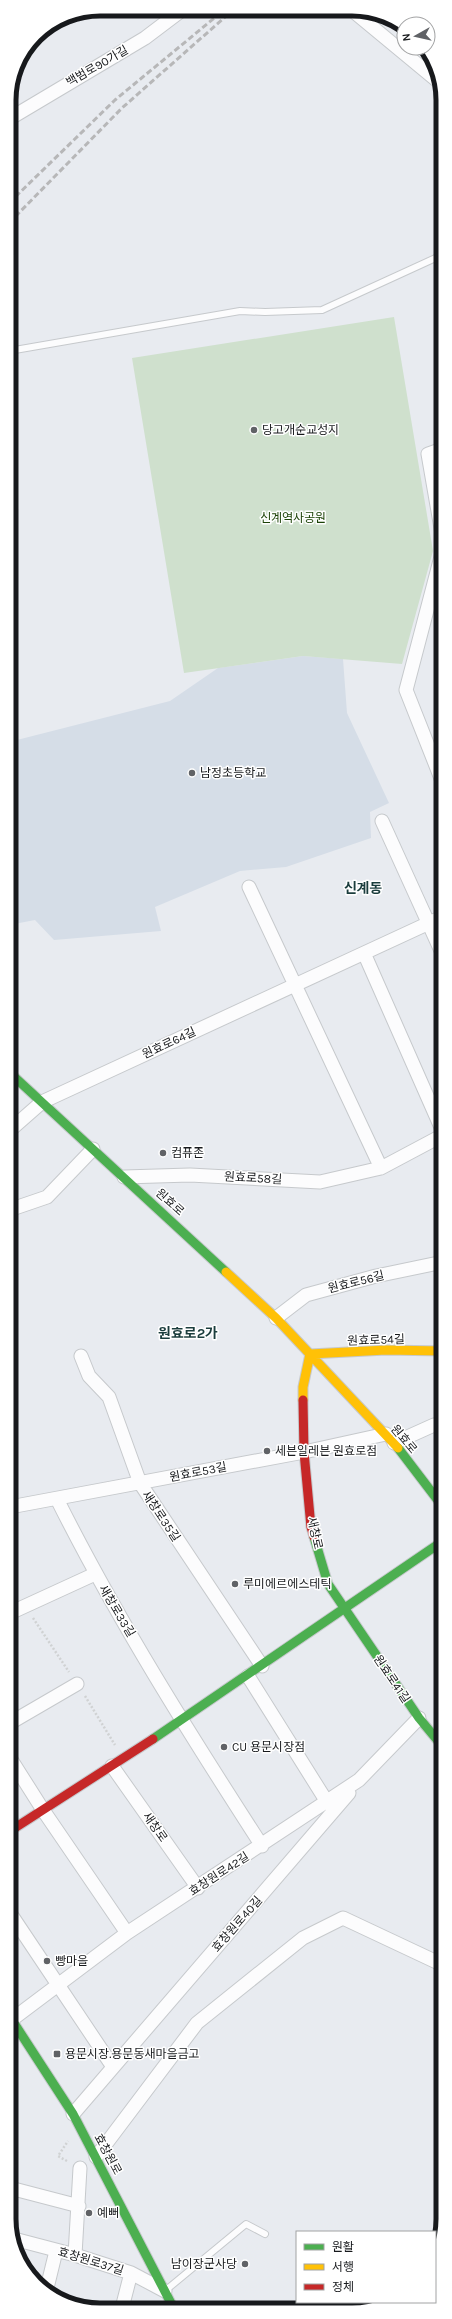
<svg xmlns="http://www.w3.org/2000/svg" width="452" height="2319" font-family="Karla,'Noto Sans KR',sans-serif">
<rect width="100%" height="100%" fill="#e8ebf0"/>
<!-- built -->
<path fill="#d5dde7" d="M303 656 343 659 347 713 389 803 370 812 371 838 286 867 240 871 155 907 161 931 54 940 35 920 9 925V742L170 701 218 668Z"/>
<!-- green -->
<path fill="#cfe0cd" d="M394 317 433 551 402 664 303 656 184 673 132 358Z"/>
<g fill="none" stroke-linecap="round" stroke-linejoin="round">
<defs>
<path id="lane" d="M9 351 240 311 265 312 322 310 442 255
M166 2290 246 2224 265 2234"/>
<path id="street" d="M353 11 440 83
M9 119 145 38 182 10
M442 449 428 454 442 534
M442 553 406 690 442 781
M382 821 442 953
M249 887 381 1168
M364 953 443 1132
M9 1131 42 1102 442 917
M124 1177 190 1175 320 1182 381 1168 443 1135
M9 1210 47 1197 93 1149
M276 1318 306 1295 376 1276 443 1262
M81 1356 89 1376 109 1397 140 1483 262 1666
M394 1443 434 1425 443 1424
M57 1499C117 1619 189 1733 262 1846
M10 1507 304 1452 386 1434
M10 1613 95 1574
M248 1676 327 1802
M10 1723 77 1684
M10 1758 43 1810 127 1933
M112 1766 198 1888
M10 1913 113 2067
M10 2021 127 1933 359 1780 419 1718
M73 2114 349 1793
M96 2157 197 2023 303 1938 343 1918 443 1965
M10 2188 79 2206
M14 2239 75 2255 131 2273 165 2291
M75 2255 80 2168
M47 2288 56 2251
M122 2308 131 2273"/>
<path id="fast" d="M9 1072 226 1272
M398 1448 443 1507
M314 1537 328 1584 419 1718 443 1747
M153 1739 443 1541
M10 2017 73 2114 174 2309"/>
<path id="slow" d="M226 1272 276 1318 398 1448
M303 1400V1387L310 1354 386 1350 443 1351"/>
<path id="jam" d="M303 1400 304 1452 311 1527 314 1537
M10 1831 153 1739"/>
</defs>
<!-- lane casing -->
<use href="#lane" stroke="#c6c9cc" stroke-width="8"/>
<!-- street casing -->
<use href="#street" stroke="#c6c9cc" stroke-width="15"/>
<!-- fast casing -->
<use href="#fast" stroke="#c6c9cc" stroke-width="11"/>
<!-- slow casing -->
<use href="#slow" stroke="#c6c9cc" stroke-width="11"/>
<!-- jam casing -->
<use href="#jam" stroke="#c6c9cc" stroke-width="11"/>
<!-- path -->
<path stroke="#d0d2d3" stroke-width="2.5" stroke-dasharray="2 2" stroke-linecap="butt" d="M33 1618 69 1672
M85 1696 115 1745
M67 2161 58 2156 68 2141"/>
<!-- lane -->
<use href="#lane" stroke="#fcfcfd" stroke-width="6"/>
<!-- street -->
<use href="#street" stroke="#fcfcfd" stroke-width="13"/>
<!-- fast -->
<use href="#fast" stroke="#4caf50" stroke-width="9"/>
<!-- slow -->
<use href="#slow" stroke="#ffc107" stroke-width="9"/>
<!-- jam -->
<use href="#jam" stroke="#c62828" stroke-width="9"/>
<!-- rail -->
<path stroke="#b7b7b8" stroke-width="3" stroke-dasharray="6 3" stroke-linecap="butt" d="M9 203 115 100 224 10
M9 223 122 108 233 10"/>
</g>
<!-- markers -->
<g fill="#606266" stroke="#fff" stroke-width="1.5">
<circle cx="254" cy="430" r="4"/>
<circle cx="192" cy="773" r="4"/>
<circle cx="163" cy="1153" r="4"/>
<circle cx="267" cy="1451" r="4"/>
<circle cx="235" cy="1584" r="4"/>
<circle cx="224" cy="1747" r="4"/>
<circle cx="47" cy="1961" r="4"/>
<rect x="53" y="2050" width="8" height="8" rx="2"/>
<circle cx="89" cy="2213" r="4"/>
<circle cx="245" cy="2264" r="4"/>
</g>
<g text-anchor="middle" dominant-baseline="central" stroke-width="3" stroke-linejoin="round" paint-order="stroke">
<!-- street labels -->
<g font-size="12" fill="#17191c" stroke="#fff">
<text transform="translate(97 66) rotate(-30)">백범로90가길</text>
<text transform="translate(169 1043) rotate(-25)">원효로64길</text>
<text transform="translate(253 1178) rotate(3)">원효로58길</text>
<text transform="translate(170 1202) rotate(42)">원효로</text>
<text transform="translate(356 1282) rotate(-14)">원효로56길</text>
<text transform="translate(376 1340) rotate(-2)">원효로54길</text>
<text transform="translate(404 1439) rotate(50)">원효로</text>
<text transform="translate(198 1472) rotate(-11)">원효로53길</text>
<text transform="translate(161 1516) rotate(56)">새창로35길</text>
<text transform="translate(315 1533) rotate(77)">새창로</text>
<text transform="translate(117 1611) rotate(59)">새창로33길</text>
<text transform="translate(392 1679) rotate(56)">원효로41길</text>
<text transform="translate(155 1827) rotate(55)">새창로</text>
<text transform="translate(219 1874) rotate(-33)">효창원로42길</text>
<text transform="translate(237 1924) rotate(-49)">효창원로40길</text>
<text transform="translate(108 2154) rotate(62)">효창원로</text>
<text transform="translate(91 2261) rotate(17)">효창원로37길</text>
</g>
<!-- poi labels -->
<g font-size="12" fill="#17191c" stroke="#fff" text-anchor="start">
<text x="262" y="430">당고개순교성지</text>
<text x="200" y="773">남정초등학교</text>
<text x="171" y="1153">컴퓨존</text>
<text x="275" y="1451">세븐일레븐 원효로점</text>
<text x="243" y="1584">루미에르에스테틱</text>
<text x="232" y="1747">CU 용문시장점</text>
<text x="55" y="1961">빵마을</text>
<text x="65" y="2054">용문시장.용문동새마을금고</text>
<text x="97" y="2213">예뻐</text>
<text x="237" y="2264" text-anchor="end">남이장군사당</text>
</g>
<!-- park labels -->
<g font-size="12" fill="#1c4307" stroke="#fff">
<text x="293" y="518">신계역사공원</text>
</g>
<!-- quarter labels -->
<g font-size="14" font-weight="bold" fill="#1b3d3d" stroke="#fff">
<text x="363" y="888">신계동</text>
<text x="188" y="1333">원효로2가</text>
</g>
</g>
<!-- crop -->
<path d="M0 0H452V2319H0ZM100 16H352A84 84 0 0 1 436 100V2219A84 84 0 0 1 352 2303H100A84 84 0 0 1 16 2219V100A84 84 0 0 1 100 16Z" fill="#fff" fill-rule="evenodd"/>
<path fill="none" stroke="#17191c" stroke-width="5" d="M100 16H352A84 84 0 0 1 436 100V2219A84 84 0 0 1 352 2303H100A84 84 0 0 1 16 2219V100A84 84 0 0 1 100 16Z"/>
<!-- legend -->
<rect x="296" y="2231" width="140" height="72" fill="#ffffff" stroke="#a2a3a4"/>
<rect x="304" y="2244" width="20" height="6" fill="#4caf50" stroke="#a2a3a4"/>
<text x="332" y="2251" font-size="12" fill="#17191c">원활</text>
<rect x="304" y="2264" width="20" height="6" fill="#ffc107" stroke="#a2a3a4"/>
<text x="332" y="2271" font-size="12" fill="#17191c">서행</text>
<rect x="304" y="2284" width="20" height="6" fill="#c62828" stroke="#a2a3a4"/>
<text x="332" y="2291" font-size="12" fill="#17191c">정체</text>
<!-- north arrow -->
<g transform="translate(416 36) rotate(262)"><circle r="19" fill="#ffffff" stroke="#a2a3a4"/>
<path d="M0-3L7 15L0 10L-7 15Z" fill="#606266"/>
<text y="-6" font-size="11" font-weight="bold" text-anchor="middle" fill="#17191c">N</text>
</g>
</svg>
